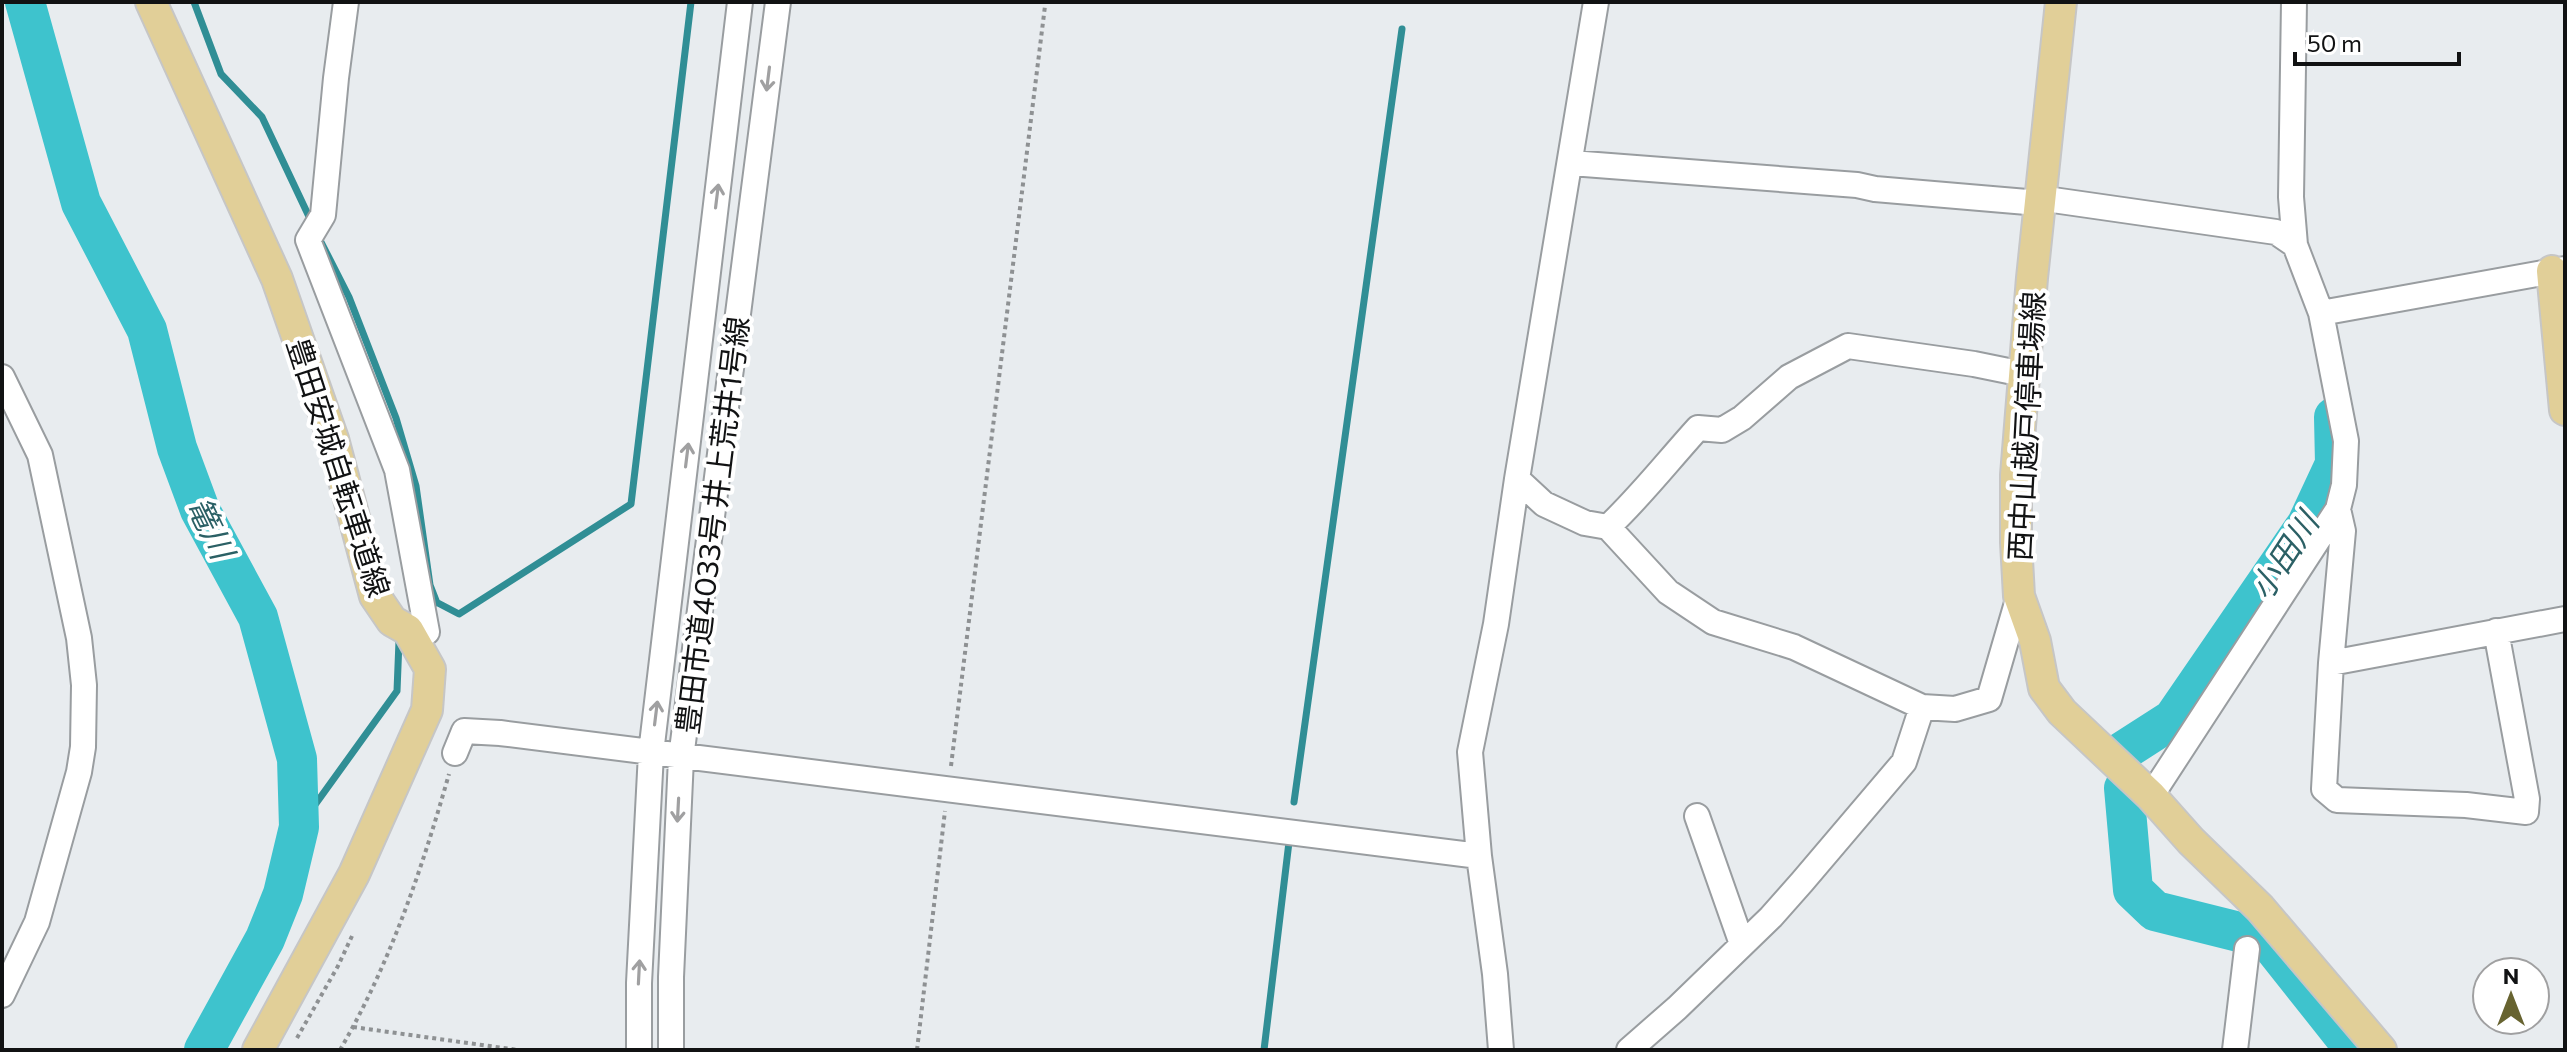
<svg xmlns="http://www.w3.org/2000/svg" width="2567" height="1052" font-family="Commissioner,'Noto Sans JP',sans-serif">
<rect width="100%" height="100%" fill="#e8ecef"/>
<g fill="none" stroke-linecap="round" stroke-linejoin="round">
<!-- stream -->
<path stroke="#308e95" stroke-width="7" d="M194 2 221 74 262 117 312 223
M321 242 349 297 396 418 416 486 430 585 437 603
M438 603 459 614 631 504 691 2
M1294 802 1402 29
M299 827 397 691 399 641
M1264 1050 1289 842"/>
<!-- river -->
<path stroke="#3ec3cd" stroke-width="40" d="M25 2 81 203 147 330 177 448 200 510 258 617 297 759 299 827 283 894 265 939 204 1050
M2120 753 2173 719 2307 524 2335 464 2334 417
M2124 788 2133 890 2155 911 2267 939 2355 1050"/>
<defs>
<path id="minor" d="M346 2 336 78 323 215 308 240 397 470 427 632
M1571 163 1857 185 1875 189 2027 202 2039 198 2276 232 2295 245
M2321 313 2565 269
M2 377 40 455 79 638 84 685 83 747 79 772 37 922 2 995
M1517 479 1544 504 1585 523 1608 527C1640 497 1668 461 1698 428L1722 430 1742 418 1789 377 1848 346 1974 364 2023 374
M2338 509 2343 531 2331 663 2324 789 2337 800 2466 805 2526 812 2527 799 2496 631
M1608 527 1668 592 1713 622 1794 647 1922 707
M2331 663 2565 619
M455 753 464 731 500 733 1479 856
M2151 796 2338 509 2344 485 2346 441 2321 313 2295 245 2291 197 2294 2
M1697 816 1742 944
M639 1050V983L651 753 740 2
M671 1050V977L681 758 778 2
M1501 1050 1495 974 1479 856 1470 752 1496 624 1517 479 1596 2
M1629 1050 1677 1008 1771 917 1802 882 1904 762 1922 707 1955 709 1989 699 2019 596
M2235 1050 2247 949"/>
<path id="major" d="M151 2 277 279 333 439 375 596 392 621 408 630 430 669 427 710 354 874 258 1050
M2061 2 2032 278 2016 475V542L2019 596 2035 641 2044 688 2062 712 2151 796 2191 841 2260 908 2381 1050
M2552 271 2565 410"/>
</defs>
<!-- minor casing -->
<use href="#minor" stroke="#999da0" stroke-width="28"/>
<!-- major casing -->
<use href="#major" stroke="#c6c6c6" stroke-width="34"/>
<!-- path -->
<path stroke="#8e9193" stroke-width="4" stroke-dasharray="4 4" stroke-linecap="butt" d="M951 766 1045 6
M353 1027 518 1050
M297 1038 338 966 352 936
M340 1050C390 964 422 869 449 774
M917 1050 945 811"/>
<!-- minor -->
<use href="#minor" stroke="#fff" stroke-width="24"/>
<!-- major -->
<use href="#major" stroke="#e1cf98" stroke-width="30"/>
</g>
<!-- one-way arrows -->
<defs><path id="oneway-shaft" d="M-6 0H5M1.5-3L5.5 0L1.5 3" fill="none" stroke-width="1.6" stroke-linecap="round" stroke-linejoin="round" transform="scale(2)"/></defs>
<g stroke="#a0a0a1">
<use href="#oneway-shaft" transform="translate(768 79) rotate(97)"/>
<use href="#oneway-shaft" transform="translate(717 196) rotate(-83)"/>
<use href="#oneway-shaft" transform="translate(687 455) rotate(-83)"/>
<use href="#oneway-shaft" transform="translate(656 713) rotate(-83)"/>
<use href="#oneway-shaft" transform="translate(678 810) rotate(93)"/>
<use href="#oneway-shaft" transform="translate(639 972) rotate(-87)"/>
</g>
<g text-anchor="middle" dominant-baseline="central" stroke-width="8" stroke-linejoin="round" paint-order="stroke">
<!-- street labels -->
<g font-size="30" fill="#111213" stroke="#fff">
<text transform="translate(2025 426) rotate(-87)">西中山越戸停車場線</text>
<text transform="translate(340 467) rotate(72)">豊田安城自転車道線</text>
<text transform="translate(711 525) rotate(-83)">豊田市道4033号 井上荒井1号線</text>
</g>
<!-- water labels -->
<g font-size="32" font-style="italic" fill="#2b6065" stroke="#fff">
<text transform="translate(212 527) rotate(64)">篭川</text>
<text transform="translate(2283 555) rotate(-57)">小田川</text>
</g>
</g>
<!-- border -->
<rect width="2567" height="1052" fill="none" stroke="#111213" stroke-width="8"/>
<!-- north arrow -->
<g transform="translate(2511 996)"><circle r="38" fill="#ffffff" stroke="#a0a0a1" stroke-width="2"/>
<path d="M0-6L14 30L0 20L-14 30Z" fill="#676330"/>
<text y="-12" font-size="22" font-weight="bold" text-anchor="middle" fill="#111213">N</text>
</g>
<!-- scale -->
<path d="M2295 52v12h164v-12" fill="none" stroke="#111213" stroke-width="4"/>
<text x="2307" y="52" font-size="24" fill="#111213" stroke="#ffffff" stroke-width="6" paint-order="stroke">50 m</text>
</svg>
